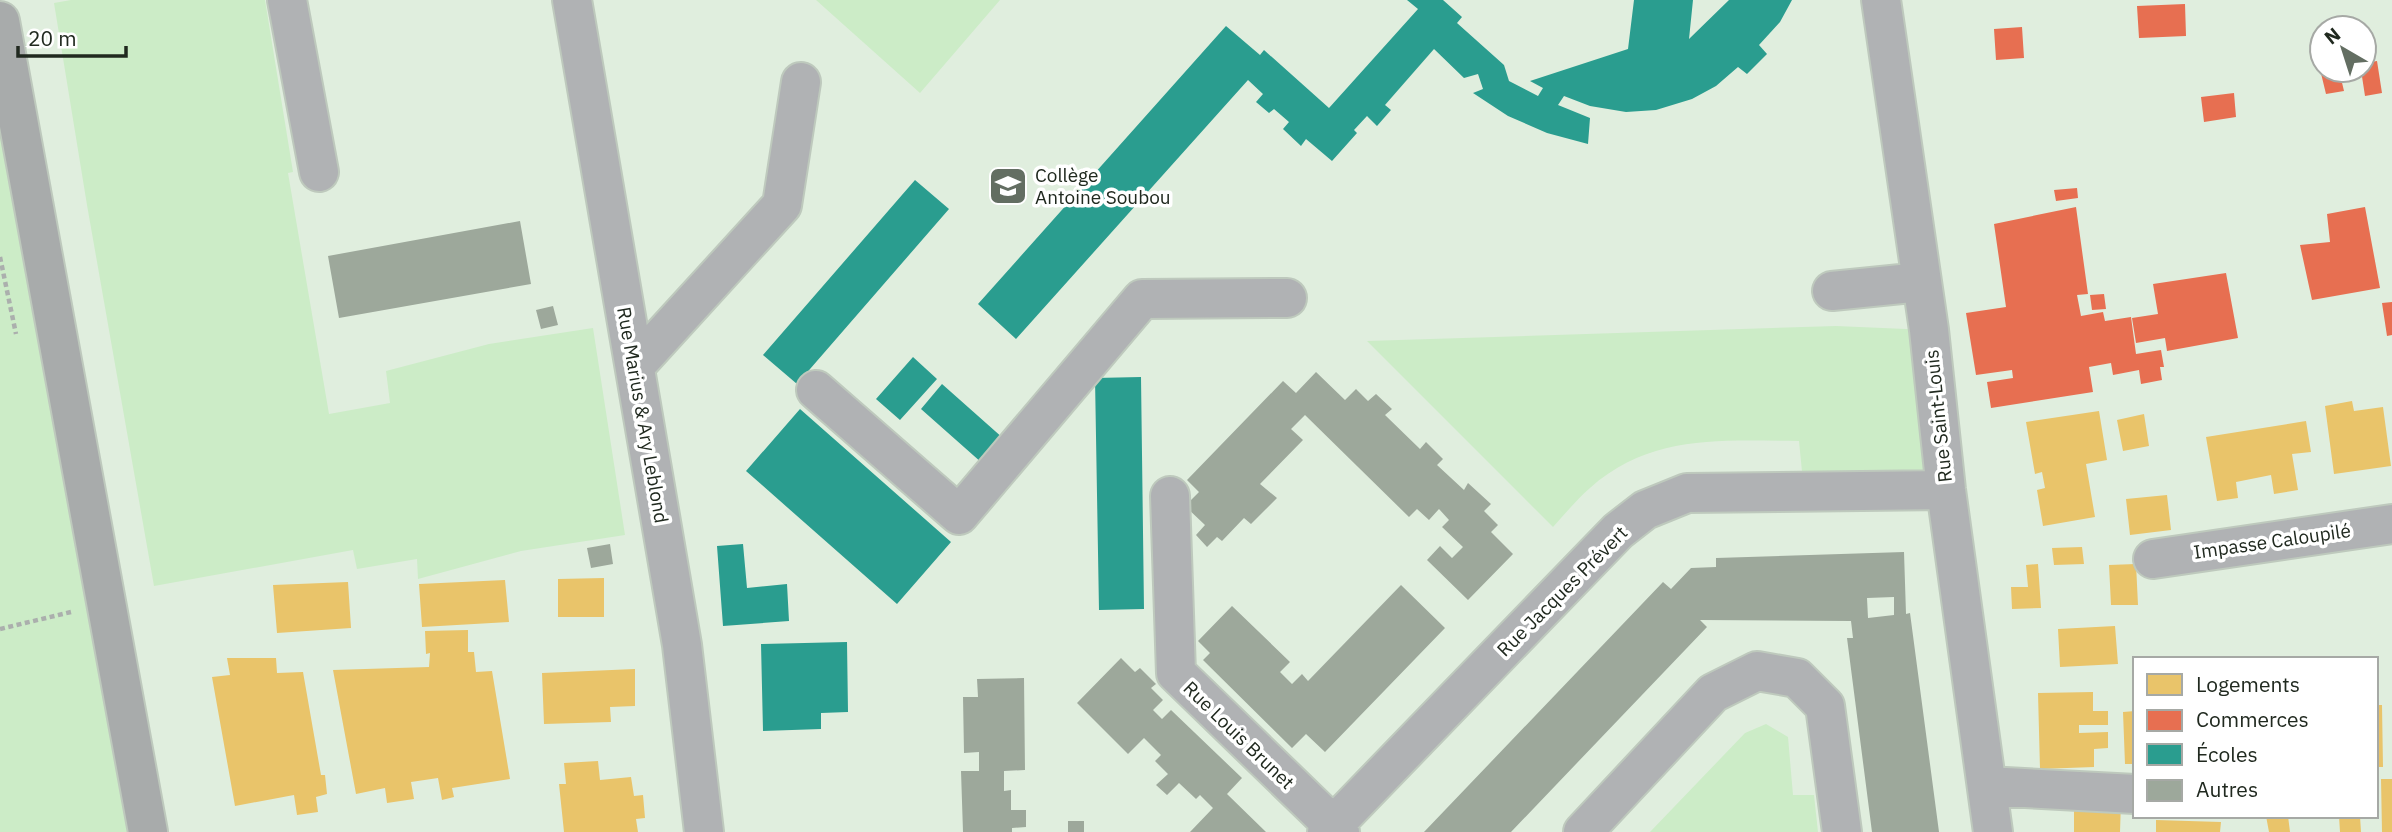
<svg xmlns="http://www.w3.org/2000/svg" width="2392" height="832" font-family="'IBM Plex Sans',sans-serif">
<rect width="100%" height="100%" fill="#e0eede"/>
<!-- green -->
<path fill="#ccecc7" d="M71 0H265L293 172 288 173 329 414 390 403 386 371 489 344 593 328 625 535 521 551 418 579 417 559 357 569 353 550 154 586 87 205 54 3Z
M816 0H1000L920 93Z
M0 22 148 832H0Z
M1836 326 1929 330 1946 490 1804 492 1799 441C1723 441 1652 433 1590 488 1577 499 1565 514 1553 527L1367 341Z
M1766 724 1788 737 1793 795H1814L1818 832H1650L1745 733Z"/>
<!-- homes -->
<path fill="#e9c46a" d="M2352 401 2354 411 2383 407 2391 466 2334 474 2325 406Z
M2099 411 2107 460 2086 464 2095 517 2043 526 2037 490 2045 488 2042 472 2035 474 2026 422Z
M2144 414 2149 446 2123 451 2117 420Z
M2306 421 2311 452 2292 454 2298 490 2274 494 2271 475 2236 482 2238 498 2217 501 2206 437Z
M2167 495 2171 530 2130 535 2126 499Z
M2082 547 2084 564 2054 565 2052 548Z
M2038 564 2041 608 2012 609 2011 587H2028L2026 565Z
M2136 564 2138 605H2111L2109 565Z
M604 578V617H558V579Z
M505 580 509 622 422 627 419 584Z
M348 582 351 628 277 633 273 585Z
M2115 626 2118 664 2060 667 2058 629Z
M468 630V652H474L476 672 492 671 510 779 452 788 454 797 442 800 438 778 411 782 414 799 387 803 385 788 356 794 333 670 429 667 430 653 426 654 425 631Z
M227 658H276L277 673 303 672 321 775H325L327 794 316 797 318 812 297 815 294 795 235 806 212 677 230 675Z
M635 669V706L610 707 611 722 544 724 542 673Z
M2093 692V711H2108V725H2079V733L2108 732V748L2094 749V767L2040 769 2038 693Z
M2376 705H2382L2383 767H2376Z
M2135 711V764H2125L2123 712Z
M598 761 600 780 631 777 634 796 643 795 645 818 636 819 638 832H564L559 784H566L564 763Z
M2381 779H2392V832H2382Z
M2074 800 2121 801 2120 832H2074Z
M2266 816H2288L2290 832H2269Z
M2339 816H2360L2361 832H2340Z
M2156 820 2221 822 2220 832H2156Z"/>
<!-- shops -->
<path fill="#e76f51" d="M2185 4 2186 36 2139 38 2137 6Z
M2022 27 2024 58 1996 60 1994 29Z
M2322 60V70H2339L2344 91 2326 94 2318 61Z
M2377 61 2382 93 2365 96 2361 70H2364V63Z
M2234 93 2236 117 2204 122 2201 97Z
M2077 188 2078 198 2056 201 2054 190Z
M2076 207 2088 294 2077 295 2081 316 2103 312 2105 321 2131 317 2136 354 2161 350 2164 367H2160L2162 380 2141 384 2139 370 2113 375 2111 363 2089 367 2093 392 1991 408 1987 382 2013 378 2012 370 1976 375 1966 313 2006 307 1994 224Z
M2365 207 2380 288 2312 300 2300 245 2330 242 2327 214Z
M2226 273 2238 338 2167 351 2165 338 2136 343 2132 318 2158 314 2153 284Z
M2104 294 2106 309 2092 310 2090 295Z
M2392 302V335L2387 336 2382 303Z"/>
<!-- schools -->
<path fill="#2a9d8f" d="M1407 0H1443L1462 17 1457 23 1504 65 1509 81 1538 96 1543 88 1530 81 1628 49 1634 0H1693L1689 39 1729 0H1792L1780 22 1759 45 1767 54 1747 74 1738 67 1716 86 1692 99 1656 110 1626 112 1590 106 1564 96 1558 105 1590 118 1588 144 1547 133 1508 116 1473 93 1483 89 1478 74 1464 78 1434 49 1385 105 1391 110 1377 126 1367 116 1354 130 1357 133 1332 161 1306 139 1301 146 1283 129 1289 122 1274 109 1269 113 1256 102 1263 94 1248 80 1016 339 978 304 1226 26 1260 55 1264 50 1329 108 1418 9Z
M915 180 949 209 797 384 763 355Z
M913 357 937 379 900 420 876 399Z
M1141 377 1144 609 1099 610 1095 378Z
M942 384 1004 439 982 463 921 409Z
M800 409 951 542 897 604 746 471Z
M743 544 747 588 787 584 789 621 723 626 717 546Z
M847 642 848 712 821 713V729L763 731 761 644Z"/>
<!-- building -->
<path fill="#9da89b" fill-rule="evenodd" d="M520 221 531 284 339 318 328 256Z
M553 306 558 325 541 329 536 310Z
M1316 372 1345 400 1356 389 1368 401 1376 394 1392 409 1385 415 1420 449 1426 442 1443 459 1437 465 1464 490 1468 483 1491 504 1484 511 1498 525 1491 532 1513 554 1468 600 1427 560 1440 546 1452 558 1463 547 1442 527 1449 520 1439 509 1429 520 1417 509 1409 517 1305 415 1291 429 1303 440 1260 484 1277 498 1251 524 1244 518 1222 541 1217 537 1207 547 1196 535 1205 525 1185 506 1199 492 1187 480 1283 381 1296 393Z
M610 544 613 564 591 568 587 548Z
M1904 552 1906 614 1910 613 1939 832H1872L1847 638H1853L1851 621 1700 620 1707 627 1511 832H1424L1663 582 1671 589 1691 568 1716 567V558ZM1894 597V615L1868 618 1867 598Z
M1401 585 1445 628 1325 752 1306 734 1292 748 1203 660 1210 653 1198 641 1232 606 1290 662 1280 672 1292 684 1302 674 1308 681Z
M1121 658 1135 672 1140 668 1156 684 1151 688 1163 700 1153 710 1162 719 1171 710 1242 778 1227 794 1266 832H1190L1213 808 1200 795 1196 799 1179 783 1167 795 1156 785 1168 774 1155 761 1161 755 1144 738 1128 754 1077 703Z
M1024 678 1025 770 1004 771V791L1011 790V810H1026V827L1012 828V832H963L961 771H979V752L964 753 963 697H978L977 679Z
M1068 821H1084V832H1068Z"/>
<g fill="none" stroke-linecap="round" stroke-linejoin="round">
<defs>
<path id="minor" d="M287 0 319 172
M572 0 682 645 704 832
M1881 0 1929 330 1946 490 1993 832
M1832 291 1921 282
M635 366 782 205 801 82
M816 390 959 515 1142 299 1287 298
M1170 496 1176 673 1340 832
M2153 559 2392 524
M1987 786 2135 794
M1327 832 1618 531 1645 510 1687 493 1946 490
M1583 832 1713 693 1757 671 1797 678 1825 706 1842 832"/>
<path id="major" d="M0 21 148 832"/>
</defs>
<!-- minor casing -->
<use href="#minor" stroke="#bec9bd" stroke-width="42"/>
<!-- major casing -->
<use href="#major" stroke="#bec9bd" stroke-width="42"/>
<!-- path -->
<path stroke="#abafad" stroke-width="4.5" stroke-dasharray="5 3.5" stroke-linecap="butt" d="M0 257 16 334
M0 629 71 612"/>
<!-- minor -->
<use href="#minor" stroke="#b0b2b4" stroke-width="38"/>
<!-- major -->
<use href="#major" stroke="#a8abab" stroke-width="38"/>
</g>
<!-- icons -->
<defs>
<symbol id="school-square" viewBox="-11 -11 22 22"><rect x="-9" y="-9" width="18" height="18" rx="4" fill="#636e62" stroke="#fff"/><path d="M0-5L7-2L0 1L-7-2ZM-4 1L0 2.5L4 1V4Q0 6-4 4Z" fill="#fff"/></symbol>
</defs>
<g fill-rule="evenodd">
<use href="#school-square" x="986" y="164" width="44" height="44"/>
</g>
<g text-anchor="middle" dominant-baseline="central" stroke-width="7" stroke-linejoin="round" paint-order="stroke">
<!-- poi labels -->
<g font-size="19" fill="#20291f" stroke="#fff" text-anchor="start">
<text x="1035" y="175">Collège<tspan x="1035" dy="22">Antoine Soubou</tspan></text>
</g>
<!-- street labels -->
<g font-size="19" fill="#20291f" stroke="#fff">
<text transform="translate(643 415) rotate(80)">Rue Marius &amp; Ary Leblond</text>
<text transform="translate(1938 416) rotate(-96)">Rue Saint-Louis</text>
<text transform="translate(2272 541) rotate(-8)">Impasse Caloupilé</text>
<text transform="translate(1562 591) rotate(-45)">Rue Jacques Prévert</text>
<text transform="translate(1239 735) rotate(44)">Rue Louis Brunet</text>
</g>
</g>
<!-- legend -->
<rect x="2133" y="657" width="245" height="161" fill="#ffffff" stroke="#a6a9a5" stroke-width="2"/>
<rect x="2147" y="674" width="35" height="21" fill="#e9c46a" stroke="#a6a9a5" stroke-width="2"/>
<text x="2196" y="692" font-size="21" fill="#20291f">Logements</text>
<rect x="2147" y="710" width="35" height="21" fill="#e76f51" stroke="#a6a9a5" stroke-width="2"/>
<text x="2196" y="727" font-size="21" fill="#20291f">Commerces</text>
<rect x="2147" y="744" width="35" height="21" fill="#2a9d8f" stroke="#a6a9a5" stroke-width="2"/>
<text x="2196" y="762" font-size="21" fill="#20291f">Écoles</text>
<rect x="2147" y="780" width="35" height="21" fill="#9da89b" stroke="#a6a9a5" stroke-width="2"/>
<text x="2196" y="797" font-size="21" fill="#20291f">Autres</text>
<!-- north arrow -->
<g transform="translate(2343 49) rotate(321)"><circle r="33" fill="#ffffff" stroke="#a6a9a5" stroke-width="2"/>
<path d="M0-5L12 26L0 18L-12 26Z" fill="#636e62"/>
<text y="-10" font-size="19" font-weight="bold" text-anchor="middle" fill="#20291f">N</text>
</g>
<!-- scale -->
<path d="M18 46v10h108v-10" fill="none" stroke="#20291f" stroke-width="3.5"/>
<text x="28" y="46" font-size="21" fill="#20291f" stroke="#ffffff" stroke-width="5" paint-order="stroke">20 m</text>
</svg>
